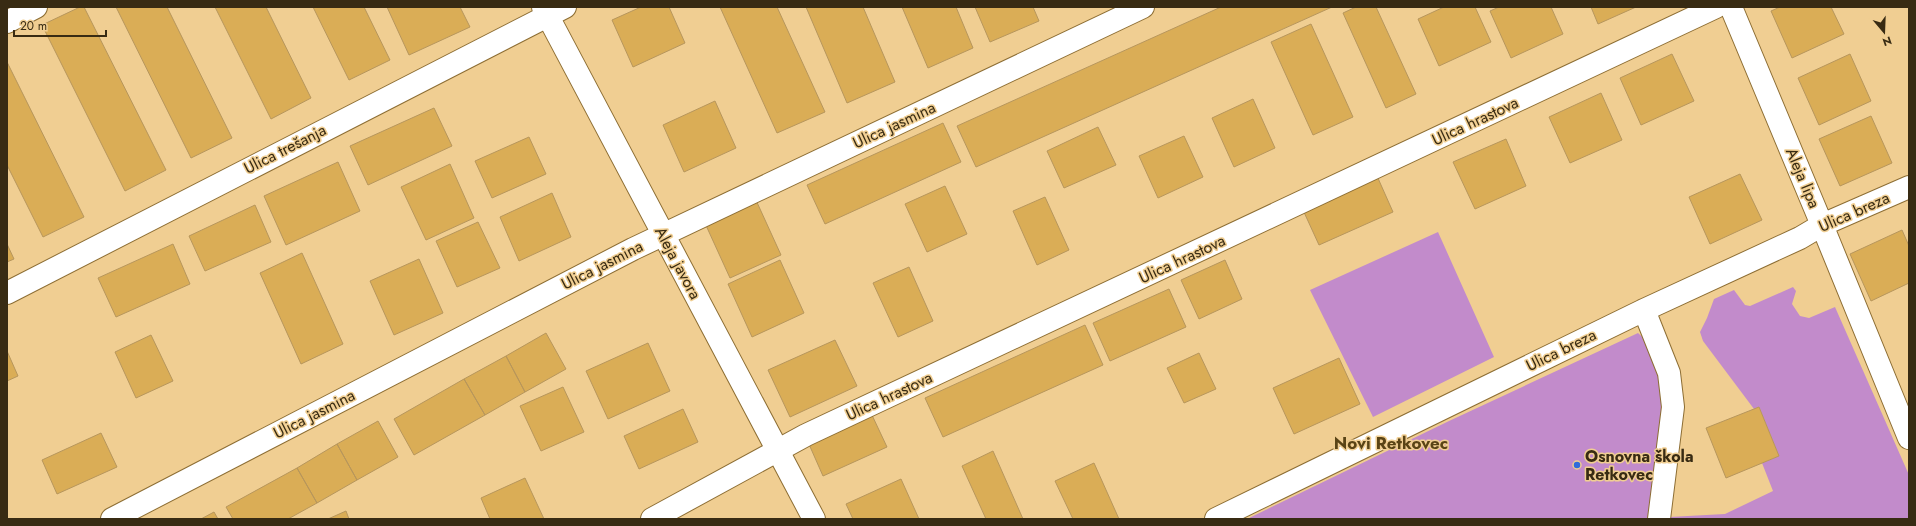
<svg xmlns="http://www.w3.org/2000/svg" width="1916" height="526" font-family="Jost,sans-serif">
<rect width="100%" height="100%" fill="#f0ce92"/>
<!-- green -->
<path fill="#c28bcb" d="M1438 232 1494 357 1373 417 1310 290Z
M1793 287 1796 291 1792 304 1800 316 1809 318 1835 307 1909 475V519H1669V517L1725 514 1773 491 1762 463 1779 456 1759 407 1754 409 1703 341 1700 332 1707 318 1714 299 1734 290 1745 305 1750 306Z
M1638 333 1650 344 1665 392 1653 519H1247L1449 421Z"/>
<!-- building -->
<path fill="#daad56" stroke="#b7965c" d="M80 7H84L166 170 125 191 42 25Z
M116 7H167L232 138 191 158Z
M215 7H266L311 98 271 119Z
M313 7H364L390 60 349 80Z
M387 7H460L470 27 409 55Z
M641 7H669L685 43 633 67 612 20Z
M720 7H777L825 112 777 133Z
M806 7H863L895 82 847 103Z
M902 7H956L973 48 928 68Z
M975 7H1033L1039 21 990 42Z
M1221 7H1332L976 167 957 126Z
M1356 7H1376L1416 94 1386 108 1343 13Z
M1444 7H1475L1491 42 1439 66 1418 19Z
M1499 7H1551L1563 34 1511 58 1490 11Z
M1591 7H1636L1598 24Z
M1780 7H1831L1844 34 1792 58 1771 11Z
M1311 24 1353 117 1313 135 1271 42Z
M1672 54 1694 101 1641 125 1620 78Z
M1850 54 1871 101 1819 125 1798 78Z
M7 62 84 217 43 237 7 165Z
M1601 93 1622 140 1570 163 1549 117Z
M1253 99 1275 148 1234 167 1212 118Z
M715 101 736 148 684 172 663 125Z
M434 108 452 146 368 185 350 146Z
M1871 116 1892 163 1840 186 1819 139Z
M943 123 961 162 825 224 807 185Z
M1098 127 1116 165 1064 188 1047 151Z
M1184 136 1203 177 1158 198 1139 156Z
M529 137 546 174 492 198 475 161Z
M1506 139 1526 186 1475 209 1453 162Z
M338 162 360 211 286 245 264 196Z
M450 164 474 218 426 240 401 187Z
M1740 174 1762 220 1710 244 1689 197Z
M1377 176 1393 212 1319 245 1303 210Z
M945 186 967 234 927 252 905 204Z
M552 193 571 237 519 261 500 217Z
M1045 197 1069 250 1037 265 1013 211Z
M755 198 781 255 730 278 704 221Z
M255 205 271 242 205 271 189 236Z
M478 222 500 268 457 287 436 241Z
M1902 230 1909 246V283L1871 301 1850 254Z
M7 244 14 259 7 262Z
M173 244 190 284 116 317 98 278Z
M302 253 343 344 301 364 260 273Z
M419 259 443 313 394 335 370 281Z
M780 260 804 313 752 337 728 284Z
M1225 260 1242 299 1199 319 1181 280Z
M909 267 933 321 898 337 873 283Z
M1169 289 1186 327 1110 361 1093 323Z
M1085 325 1103 365 943 437 925 398Z
M546 333 566 369 525 392 506 356Z
M151 335 173 381 136 398 115 352Z
M835 340 857 386 790 417 768 370Z
M648 343 670 391 608 419 586 371Z
M7 351 18 376 7 381Z
M1199 353 1216 389 1184 403 1167 368Z
M506 356 525 392 485 415 464 379Z
M1339 358 1360 404 1294 434 1273 388Z
M464 379 485 415 414 455 394 419Z
M563 387 584 432 541 451 520 406Z
M1759 407 1779 456 1726 478 1706 428Z
M683 409 698 442 639 469 624 436Z
M871 413 887 447 823 476 808 442Z
M378 421 398 457 357 480 337 444Z
M101 433 117 467 57 494 42 460Z
M337 444 357 480 317 503 297 468Z
M993 451 1023 519H986L962 466Z
M1094 463 1119 519H1073L1055 481Z
M297 468 317 503 288 519H233L226 507Z
M525 478 544 519H490L481 498Z
M901 479 919 519H853L846 504Z
M346 511 349 519H328Z
M214 512 218 519H201Z"/>
<g fill="none" stroke-linecap="round" stroke-linejoin="round">
<defs>
<path id="street" d="M1731 7 1822 225 1909 438
M7 22 36 7
M7 293 565 7
M1644 310 1669 373 1673 407 1659 519
M112 519 633 249 1143 7
M652 519 806 435 1716 7
M1216 519 1644 310 1800 238 1822 225 1909 187"/>
<path id="secondary" d="M543 7 814 519"/>
</defs>
<!-- street casing -->
<use href="#street" stroke="#8d6e34" stroke-width="24"/>
<!-- secondary casing -->
<use href="#secondary" stroke="#8d6e34" stroke-width="24"/>
<!-- street -->
<use href="#street" stroke="#fff" stroke-width="22"/>
<!-- secondary -->
<use href="#secondary" stroke="#fff" stroke-width="22"/>
</g>
<!-- markers -->
<circle fill="#316cda" stroke="#f0ce92" stroke-width="1.5" cx="1577" cy="465" r="4"/>
<g text-anchor="middle" dominant-baseline="central" stroke-width="3" stroke-linejoin="round" paint-order="stroke">
<!-- street labels -->
<g font-size="16" fill="#382b13" stroke="#f0ce92">
<text transform="translate(1475 121) rotate(-25)">Ulica hrastova</text>
<text transform="translate(894 125) rotate(-25)">Ulica jasmina</text>
<text transform="translate(285 149) rotate(-27)">Ulica trešanja</text>
<text transform="translate(1803 178) rotate(67)">Aleja lipa</text>
<text transform="translate(1854 212) rotate(-24)">Ulica breza</text>
<text transform="translate(1182 259) rotate(-25)">Ulica hrastova</text>
<text transform="translate(678 263) rotate(62)">Aleja javora</text>
<text transform="translate(602 265) rotate(-27)">Ulica jasmina</text>
<text transform="translate(1561 350) rotate(-26)">Ulica breza</text>
<text transform="translate(889 396) rotate(-25)">Ulica hrastova</text>
<text transform="translate(314 414) rotate(-27)">Ulica jasmina</text>
</g>
<!-- poi labels -->
<g font-size="16" font-weight="bold" fill="#382b13" stroke="#f0ce92" text-anchor="start">
<text x="1585" y="456">Osnovna škola<tspan x="1585" dy="18">Retkovec</tspan></text>
</g>
<!-- neighbourhood labels -->
<g font-size="17" font-weight="bold" fill="#5a4416" stroke="#f0ce92">
<text x="1391" y="443">Novi Retkovec</text>
</g>
</g>
<!-- border -->
<rect width="1916" height="526" fill="none" stroke="#382b13" stroke-width="16"/>
<!-- north arrow -->
<g transform="translate(1884 32) rotate(161)" stroke="#f0ce92" stroke-width="3" paint-order="stroke">
<path d="M0-3L7 15L0 10L-7 15Z" fill="#382b13"/>
<text y="-6" font-size="11" font-weight="bold" text-anchor="middle" fill="#382b13">N</text>
</g>
<!-- scale -->
<path d="M14 30v6h92v-6" fill="none" stroke="#382b13" stroke-width="2"/>
<text x="20" y="30" font-size="12" fill="#382b13" stroke="#f0ce92" stroke-width="3" paint-order="stroke">20 m</text>
</svg>
